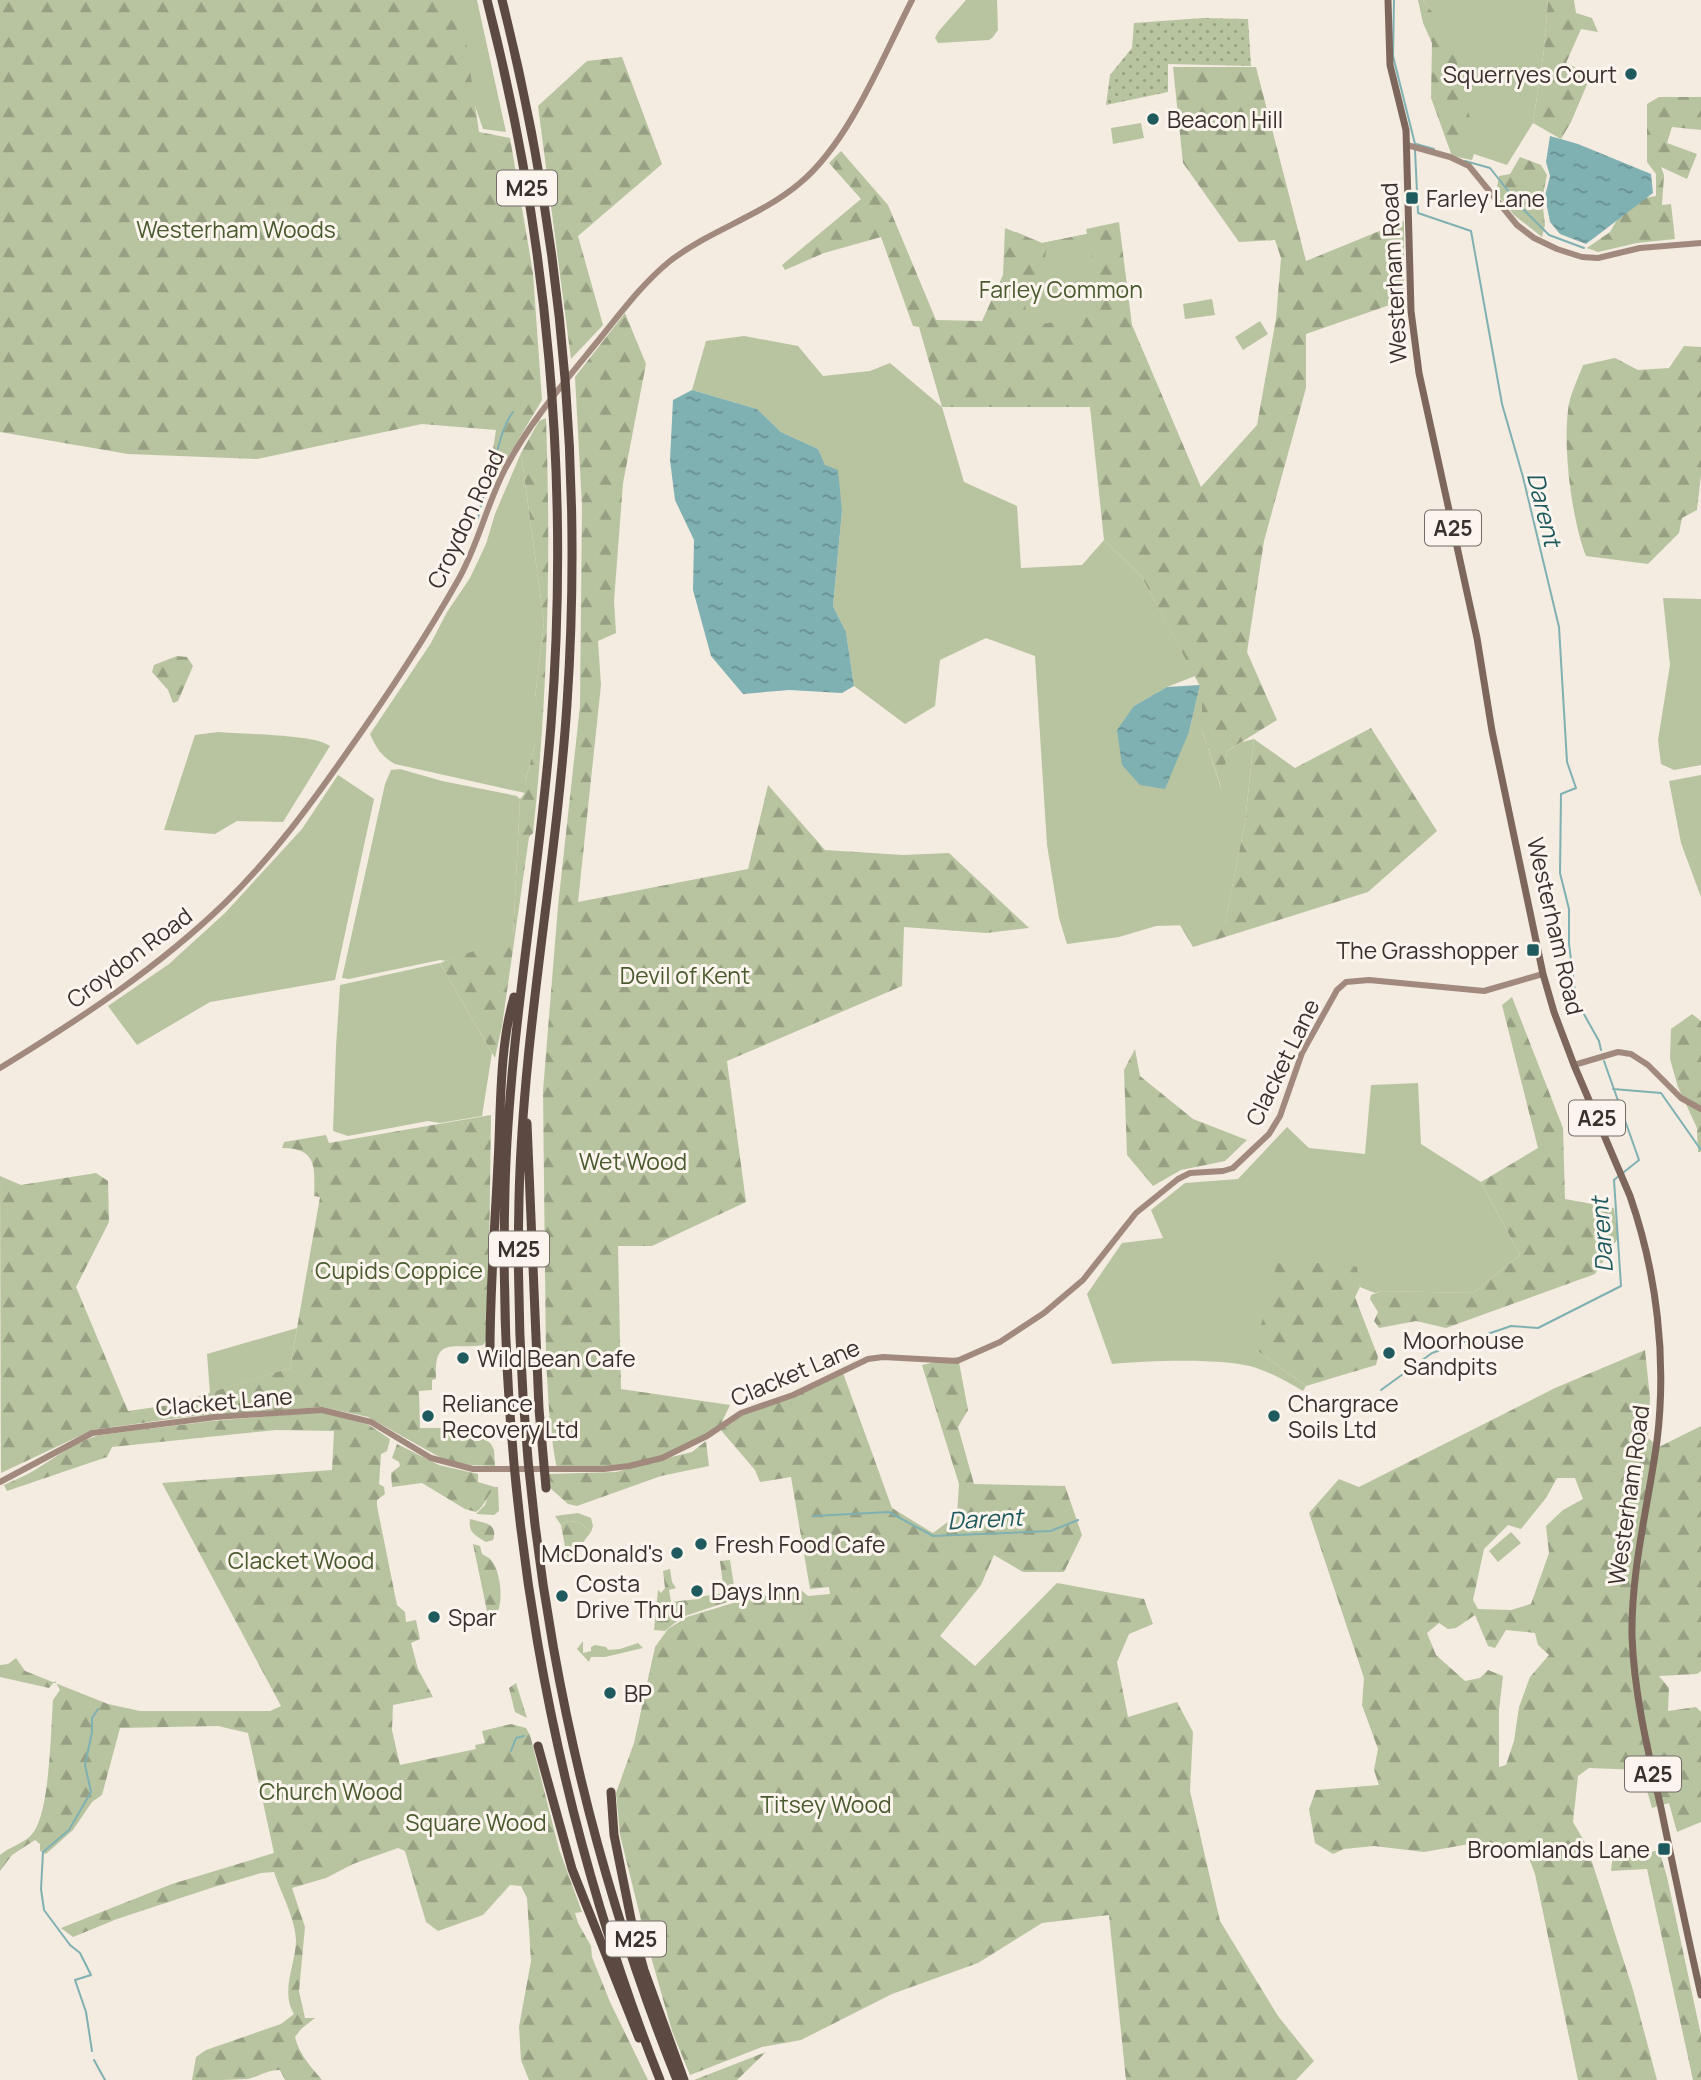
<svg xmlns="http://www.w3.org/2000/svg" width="1701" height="2080" font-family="Manrope,sans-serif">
<defs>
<pattern id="forest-firs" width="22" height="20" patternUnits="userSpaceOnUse" patternTransform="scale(1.75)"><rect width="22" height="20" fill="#b8c4a0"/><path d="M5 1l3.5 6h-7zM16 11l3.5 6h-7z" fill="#97a083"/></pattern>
<pattern id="garden-dots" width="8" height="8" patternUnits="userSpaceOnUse" patternTransform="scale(1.75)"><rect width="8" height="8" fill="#b8c4a0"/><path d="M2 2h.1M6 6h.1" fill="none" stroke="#97a083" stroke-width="1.8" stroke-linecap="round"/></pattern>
<pattern id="water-ripples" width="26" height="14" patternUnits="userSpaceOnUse" patternTransform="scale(1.75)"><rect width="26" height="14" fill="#7fb0b2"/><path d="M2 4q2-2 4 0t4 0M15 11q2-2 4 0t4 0" fill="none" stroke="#699091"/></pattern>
</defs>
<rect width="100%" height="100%" fill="#f4ebe1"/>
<!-- green -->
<path fill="#b8c4a0" d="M455 0H477L506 132 483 129 471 94Z
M966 0H997L998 30 992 38 989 40 938 43 935 38 938 32Z
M1423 0H1548L1544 50 1533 123 1507 165 1474 154 1472 160 1452 156 1434 14Z
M1141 123 1144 138 1113 144 1111 128Z
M1016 232 1042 243 1087 234 1127 354 1010 329Z
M1212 299 1215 315 1185 319 1183 304Z
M1260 321 1268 334 1243 350 1235 337Z
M744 336 798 346 823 376 870 371 890 363 942 407 964 482 1017 506 1021 568 1082 565 1104 540 1142 577 1195 676 1167 687 1134 706 1189 732 1200 685 1202 690V730L1221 788 1227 751 1242 742 1254 739 1245 822 1225 924 1156 926 1119 937 1067 944 1059 918 1047 845 1035 656 986 638 940 660 935 706 905 724 854 686 846 632 833 606 842 511 818 449 781 432 757 409 692 390 706 341Z
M521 453 544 622 535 698V745L525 782V793L395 764C382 757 376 748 370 734L431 643 447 612 470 578 486 544 495 514Z
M1663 598 1701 599V765L1674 770 1661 764 1658 740 1670 665Z
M218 732C239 734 317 734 330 746L283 822 237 821 215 834 164 830 195 735Z
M400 769 442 781 517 796 520 799 513 938 446 961 440 960 349 979 342 978 385 784 391 770Z
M338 775 374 799 335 980 210 1002 137 1045 108 1006 169 964 225 913 302 829Z
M1701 775V897L1681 843 1669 781Z
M440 963 492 1053 482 1116 440 1123 428 1121 348 1136 333 1131 336 1047 340 985Z
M1418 1083 1421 1144 1481 1182 1520 1255 1473 1293 1382 1291 1375 1293 1360 1287 1356 1267 1255 1349 1306 1386 1303 1391C1289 1383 1274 1374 1259 1369 1227 1357 1148 1361 1112 1364L1087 1294 1122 1243 1163 1238 1151 1210 1185 1183 1238 1179 1287 1127 1309 1148 1365 1154 1371 1085Z
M297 1328 290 1368 210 1393 207 1354Z
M495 1487H498L499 1511 494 1515 476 1514 485 1505 490 1491Z
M578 1513 591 1518 593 1526 591 1532 579 1522 568 1521 561 1525 555 1516Z
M1511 1532 1521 1543 1498 1562 1489 1551Z
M583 1641V1653L591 1651V1647L595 1645 606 1647 608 1650 620 1649 638 1643 643 1648 605 1657H591L589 1662 577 1649Z"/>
<!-- forest -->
<path fill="url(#forest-firs)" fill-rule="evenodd" d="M0 0H460L479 132 510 138 533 273 542 400 493 482H488L496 430 422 424 257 459 128 454 0 432Z
M1418 0H1423L1434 14 1455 54 1473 131 1452 156 1431 98 1432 43 1423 23Z
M1548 0H1574L1576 13 1592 18 1598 32 1581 29 1566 63 1591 75 1571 122 1561 139 1533 123 1544 50Z
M622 57 662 164 578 236 603 325 571 359 538 106 587 61Z
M1173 67H1256L1306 261 1404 221V300L1306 334V388L1264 541 1247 652 1277 720 1227 751 1222 790 1202 730V690L1142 577 1104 540 1090 407H942L919 327 913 326 881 237 824 253 785 270 782 265 861 199 829 163 841 151 888 205 936 320 982 321 1003 275 1005 228 1042 243 1087 234 1086 229 1119 222 1132 325 1201 487 1257 425 1276 319 1281 258 1275 240 1239 242 1183 163ZM1088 240 1094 265 1103 283 1102 297 1087 310 1083 325 1072 324 1068 319 1038 325 1026 318 1025 300 1030 280 1043 269 1047 247Z
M1659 97H1701V130L1672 127 1667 143 1697 154 1687 179 1661 167 1664 175 1662 205 1671 204 1675 239 1637 243 1598 252 1587 248 1610 232 1628 201 1656 196V174L1647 162V104Z
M1520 157 1541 165 1547 175 1542 199 1545 225 1542 237 1514 215 1496 193 1499 176 1510 174Z
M625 313 646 364 623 483 614 601 616 633 598 641 601 685 578 902 748 869 768 785 825 850 903 855 949 853 1029 928 986 933 904 927 902 986 727 1061 746 1202 652 1246H618L621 1389 730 1405 720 1426 730 1419 843 1373 892 1508 933 1533 957 1515 959 1484 922 1365 958 1357 968 1410 958 1427 974 1484 1065 1486 1082 1535 1064 1572H1023L994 1555 981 1585 940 1636 975 1666 1057 1583 1144 1599 1153 1624 1129 1634 1117 1662 1128 1717 1177 1702 1193 1732 1190 1791 1220 1921 1278 2016 1314 2061 1296 2080H1126L1109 1915 1042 1923 978 1963 892 1994 801 2040 762 2047 690 2075 672 2031 644 1932 620 1835 616 1793 634 1743 655 1647 668 1629 687 1617 743 1600 795 1590H801L808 1596 830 1594 829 1587 810 1589 791 1477 760 1482 755 1470 719 1428 659 1460 692 1452 706 1441 709 1466 661 1476 577 1506 568 1504 549 1487 547 1474 616 1472 648 1463 561 1469 556 1465 550 1426 546 1360 543 1091 558 906 580 706 582 506 575 377Z
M1684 346 1701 347V475L1697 510 1682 518 1679 533 1648 564 1586 556C1572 521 1563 449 1568 411 1569 396 1578 379 1583 365L1615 358 1638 370 1669 368Z
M546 418C551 557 548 695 533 833L529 837 502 1026 495 1058 440 963 513 937 520 799 525 793V782L535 745V698L544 622 521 453 539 421Z
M177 656 187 657 193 666 178 701 173 703 168 690 152 672 154 665Z
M1371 728 1437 831 1368 892 1193 947 1180 925 1225 923 1245 822 1254 739 1295 768Z
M1512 997 1563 1128 1565 1199 1614 1208 1618 1238 1595 1274 1446 1328 1416 1321 1379 1328 1374 1321 1378 1312 1370 1299 1371 1295 1382 1291 1473 1293 1520 1255 1481 1182 1538 1148 1502 1005Z
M1692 1014 1701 1021V1152H1698L1697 1128 1678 1087 1670 1059 1671 1029Z
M1135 1049 1140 1076 1193 1119 1247 1140 1225 1161 1181 1170 1153 1186 1127 1155 1124 1070Z
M491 1115 488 1338 483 1345C452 1350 434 1335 436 1379L432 1380V1390L419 1391 420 1428H441L458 1438 485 1439 491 1444 494 1450 495 1466 470 1465 443 1459 368 1417 322 1407 185 1417 92 1430 1 1473 0 1176 21 1185 96 1173 108 1181 109 1222 76 1287 128 1411 170 1405 290 1368 320 1197 314 1196C315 1167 317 1148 282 1148L284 1142 326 1135 329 1143Z
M1277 1263H1338L1357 1267 1360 1287 1355 1297 1378 1357 1376 1365 1306 1386 1255 1349Z
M1645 1350 1650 1398 1648 1438 1659 1447 1701 1426V1671L1697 1674 1659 1676 1669 1688 1668 1711 1696 1707 1701 1712V1822L1677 1832 1669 1803 1652 1808 1641 1770 1589 1768 1578 1776 1573 1822 1587 1846 1633 1990 1657 2080H1578L1535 1874 1523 1843 1515 1847 1488 1848 1475 1843 1424 1852 1374 1846 1344 1849 1333 1854 1315 1843 1309 1809 1316 1790 1379 1785 1374 1770 1378 1749 1362 1705 1364 1678 1309 1513 1339 1479 1359 1487 1555 1388ZM1557 1478H1575L1583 1499 1563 1510 1546 1526 1549 1553 1531 1604 1511 1610 1478 1609 1473 1600 1484 1549 1508 1525 1521 1529 1546 1498ZM1475 1615 1488 1646 1495 1648 1506 1630 1535 1633 1538 1645 1549 1655 1530 1677 1519 1707 1514 1741 1506 1765 1499 1767V1710L1503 1676 1488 1670 1480 1678 1465 1681 1436 1655 1427 1633 1439 1623 1448 1629 1456 1628Z
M321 1412 369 1425 390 1439 387 1451 381 1454 379 1484 384 1487 385 1494 377 1500V1506L397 1605 405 1612 406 1622 416 1620 420 1639 411 1643 418 1669 433 1697 393 1705 392 1730 400 1765 476 1749 475 1745 485 1743 482 1731 511 1724 526 1728 530 1735 559 1849 582 1912 575 1913 578 1923 591 1946 592 1957 610 2002 648 2080H529L521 2060 519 2027 531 1961 527 1898 521 1886 510 1885 483 1915 438 1931 426 1922 405 1851 398 1848 353 1864 326 1878 292 1888 305 1927 299 1991 305 2018H315L301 2029 295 2037C299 2054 311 2067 322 2080H285L280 2070C267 2070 260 2076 248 2079 232 2080 209 2080 192 2080L196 2057 206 2050 281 2024 294 2014C280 1991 296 1964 296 1940 295 1918 281 1893 274 1872L261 1873 214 1887 117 1919 73 1937 61 1928 172 1884 274 1853 248 1733 218 1726 120 1728 102 1795 92 1802 73 1830 46 1854 40 1851V1844L35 1840 12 1855 0 1871V1855C9 1847 25 1843 32 1834 50 1815 51 1728 53 1700L60 1690 55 1681 49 1688 0 1677V1665L8 1664 16 1658 25 1671 108 1704 140 1711H270L281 1706 162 1483 332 1470 334 1431 276 1430 112 1447 107 1457 7 1491 4 1485C14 1480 25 1476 35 1470 56 1457 75 1442 99 1435L212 1421Z
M397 1444 439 1465 478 1474V1482L495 1487C487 1495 486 1505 476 1512L465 1509 422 1483 392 1487 391 1473 400 1466 399 1462 392 1458Z
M470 1519C482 1523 499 1522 493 1540L486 1542C475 1535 468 1533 470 1519Z
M568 1521 579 1522 591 1532 568 1562 561 1525Z
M473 1544 480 1546 482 1554C485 1556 489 1557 491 1560 501 1571 504 1603 496 1615L488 1616Z
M730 1560 736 1599 682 1617 665 1631 654 1630 658 1590 661 1593 665 1588 663 1571 670 1569 672 1582 676 1588 669 1590 671 1602 698 1599V1597L724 1593 720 1561Z
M516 1683 527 1718 515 1712 509 1688Z
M1659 1850 1667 1877 1701 2035V2080H1693L1647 1869 1611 1871 1613 1854 1626 1858Z
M766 2052 737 2080H694Z"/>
<!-- garden -->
<path fill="url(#garden-dots)" d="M1203 18 1248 19 1251 66 1168 64V92L1106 105 1110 75 1132 48 1134 23Z"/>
<!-- water -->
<path fill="url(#water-ripples)" d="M1550 136 1578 144 1651 174 1653 193 1586 244 1560 234 1550 222 1545 196 1550 176 1546 162Z
M692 390 757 409 781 432 818 449 825 465 838 470 842 511 833 606 846 632 854 686 842 693 789 690 743 694 711 656 693 590 694 540 675 500 670 460 673 400Z
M1200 685 1189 732 1165 789 1140 785 1122 765 1117 730 1134 706 1167 687Z"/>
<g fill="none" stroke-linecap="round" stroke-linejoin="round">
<!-- stream -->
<path stroke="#7fb0b2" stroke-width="2" d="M1394 0 1393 56 1415 144
M1416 144 1434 149
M1415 150 1418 213 1471 231 1502 404 1523 477 1559 627 1567 762 1576 788 1561 794 1560 873 1569 909V944L1576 1000 1599 1041 1601 1050
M1465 161 1490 168 1520 206 1549 235 1584 248
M478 518C481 501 487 487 492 470 498 451 501 428 513 412
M1604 1061 1639 1160 1624 1172
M1613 1089 1661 1093 1701 1150
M1381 1390 1432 1353 1511 1326 1538 1328 1621 1286 1614 1180 1620 1175
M813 1516 889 1512 933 1536 1051 1531 1078 1520
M511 1751 516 1738 524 1736
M92 2051 86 2012 75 1980 91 1975 80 1953 70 1945 44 1910 41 1889 43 1852 69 1830 91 1792 85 1765 92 1732V1718L98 1709
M94 2060 105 2080"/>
<!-- secondary -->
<path stroke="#a18a7d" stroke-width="6" d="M1407 145 1450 157 1469 166 1517 225 1534 238 1557 249 1582 257 1598 258 1640 248 1701 243
M1574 1065 1618 1052 1631 1054 1648 1065 1681 1098 1701 1109
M0 1068C80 1019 158 968 226 902 273 856 311 804 348 751 387 696 424 640 457 582 478 546 486 506 505 469 530 421 568 378 602 336 623 310 644 282 670 261 710 230 761 216 800 183 850 141 882 58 912 0
M0 1482 92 1433 216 1417 322 1410 371 1422 431 1458 473 1469H604L629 1466 662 1458 707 1436 741 1413 793 1395 868 1359 883 1357 957 1361 1000 1342 1044 1313 1083 1280 1136 1213 1178 1179 1190 1173 1223 1171 1233 1168 1269 1134 1280 1116 1302 1053 1337 990 1346 982 1369 980 1484 991 1543 974"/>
<!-- primary -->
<path stroke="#7d675c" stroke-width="7" d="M1388 0 1390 65 1406 130 1411 311 1419 373 1477 638 1492 731 1543 974 1554 1012 1574 1065 1630 1196C1657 1274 1667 1359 1657 1441 1648 1506 1631 1570 1632 1636 1634 1694 1648 1751 1661 1808 1674 1871 1687 1933 1701 1995"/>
<!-- highway -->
<path stroke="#5c4a42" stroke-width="9" d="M487 0C548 236 570 482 551 725 539 880 509 1033 505 1189 497 1492 548 1797 660 2080
M502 0C560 229 583 467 567 704 556 870 523 1031 519 1199 512 1498 565 1802 677 2080
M527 1123 539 1409 546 1488
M490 1351C490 1288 495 1226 498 1163 501 1110 499 1048 514 997
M538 1746 572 1869 639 2038
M611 1792 614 1835 634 1934 644 1970 684 2080"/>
</g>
<!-- markers -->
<g fill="#1f5a5e" stroke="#fbf5ee" stroke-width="2.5">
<circle cx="1631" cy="74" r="7"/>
<circle cx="1153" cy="119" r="7"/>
<rect x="1405" y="191" width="14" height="14" rx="3.5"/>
<rect x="1526" y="943" width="14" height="14" rx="3.5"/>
<circle cx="1389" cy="1353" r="7"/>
<circle cx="463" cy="1358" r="7"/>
<circle cx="428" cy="1416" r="7"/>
<circle cx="1274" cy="1416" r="7"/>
<circle cx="701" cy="1544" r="7"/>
<circle cx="677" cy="1553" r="7"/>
<circle cx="697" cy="1591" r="7"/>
<circle cx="562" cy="1596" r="7"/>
<circle cx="434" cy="1617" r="7"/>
<circle cx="610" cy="1693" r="7"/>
<rect x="1657" y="1842" width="14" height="14" rx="3.5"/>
</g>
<g text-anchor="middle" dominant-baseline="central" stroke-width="6" stroke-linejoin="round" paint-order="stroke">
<!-- shield labels -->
<g fill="#fbf5ee" stroke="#756b66" stroke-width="2">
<rect x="497" y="170.5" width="60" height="35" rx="5"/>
<rect x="1425" y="510.5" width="56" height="35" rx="5"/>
<rect x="1569" y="1100.5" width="56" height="35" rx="5"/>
<rect x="489" y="1231.5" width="60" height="35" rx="5"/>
<rect x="1625" y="1756.5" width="56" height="35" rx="5"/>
<rect x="606" y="1921.5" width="60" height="35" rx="5"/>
</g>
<g font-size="21" font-weight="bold" fill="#3b302b">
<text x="527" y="188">M25</text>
<text x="1453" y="528">A25</text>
<text x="1597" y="1118">A25</text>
<text x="519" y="1249">M25</text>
<text x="1653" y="1774">A25</text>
<text x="636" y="1939">M25</text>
</g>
<!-- poi labels -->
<g font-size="23" fill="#3b302b" stroke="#fbf5ee" text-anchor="start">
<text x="1617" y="74" text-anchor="end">Squerryes Court</text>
<text x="1167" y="119">Beacon Hill</text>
<text x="1426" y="198">Farley Lane</text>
<text x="1519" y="950" text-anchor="end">The Grasshopper</text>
<text x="1403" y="1340">Moorhouse<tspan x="1403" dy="26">Sandpits</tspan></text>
<text x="477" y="1358">Wild Bean Cafe</text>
<text x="442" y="1403">Reliance<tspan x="442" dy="26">Recovery Ltd</tspan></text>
<text x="1288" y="1403">Chargrace<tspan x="1288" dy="26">Soils Ltd</tspan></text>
<text x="715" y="1544">Fresh Food Cafe</text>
<text x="663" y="1553" text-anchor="end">McDonald's</text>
<text x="576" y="1583">Costa<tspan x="576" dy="26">Drive Thru</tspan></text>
<text x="711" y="1591">Days Inn</text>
<text x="448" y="1617">Spar</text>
<text x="624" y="1693">BP</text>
<text x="1650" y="1849" text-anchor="end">Broomlands Lane</text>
</g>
<!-- park labels -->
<g font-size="23" fill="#4a5a2e" stroke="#fbf5ee">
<text x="236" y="229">Westerham Woods</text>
<text x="1061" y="289">Farley Common</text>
<text x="685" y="975">Devil of Kent</text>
<text x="633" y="1161">Wet Wood</text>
<text x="399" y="1270">Cupids Coppice</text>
<text x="301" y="1560">Clacket Wood</text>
<text x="331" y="1791">Church Wood</text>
<text x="826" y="1804">Titsey Wood</text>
<text x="476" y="1822">Square Wood</text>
</g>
<!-- street labels -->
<g font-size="23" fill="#3b302b" stroke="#fbf5ee">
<text transform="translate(1393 273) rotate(-93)">Westerham Road</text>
<text transform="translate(465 519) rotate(-65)">Croydon Road</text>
<text transform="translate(1556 926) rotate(77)">Westerham Road</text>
<text transform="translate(129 957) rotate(-37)">Croydon Road</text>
<text transform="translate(1282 1062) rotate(-64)">Clacket Lane</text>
<text transform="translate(795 1372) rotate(-23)">Clacket Lane</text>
<text transform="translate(224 1401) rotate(-5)">Clacket Lane</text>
<text transform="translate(1628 1495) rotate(-82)">Westerham Road</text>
</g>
<!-- water labels -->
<g font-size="24" font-style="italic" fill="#1f5a5e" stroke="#fbf5ee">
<text transform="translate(1545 509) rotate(76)">Darent</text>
<text transform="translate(1601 1235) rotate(-94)">Darent</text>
<text transform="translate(985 1518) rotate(-3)">Darent</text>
</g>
</g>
</svg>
